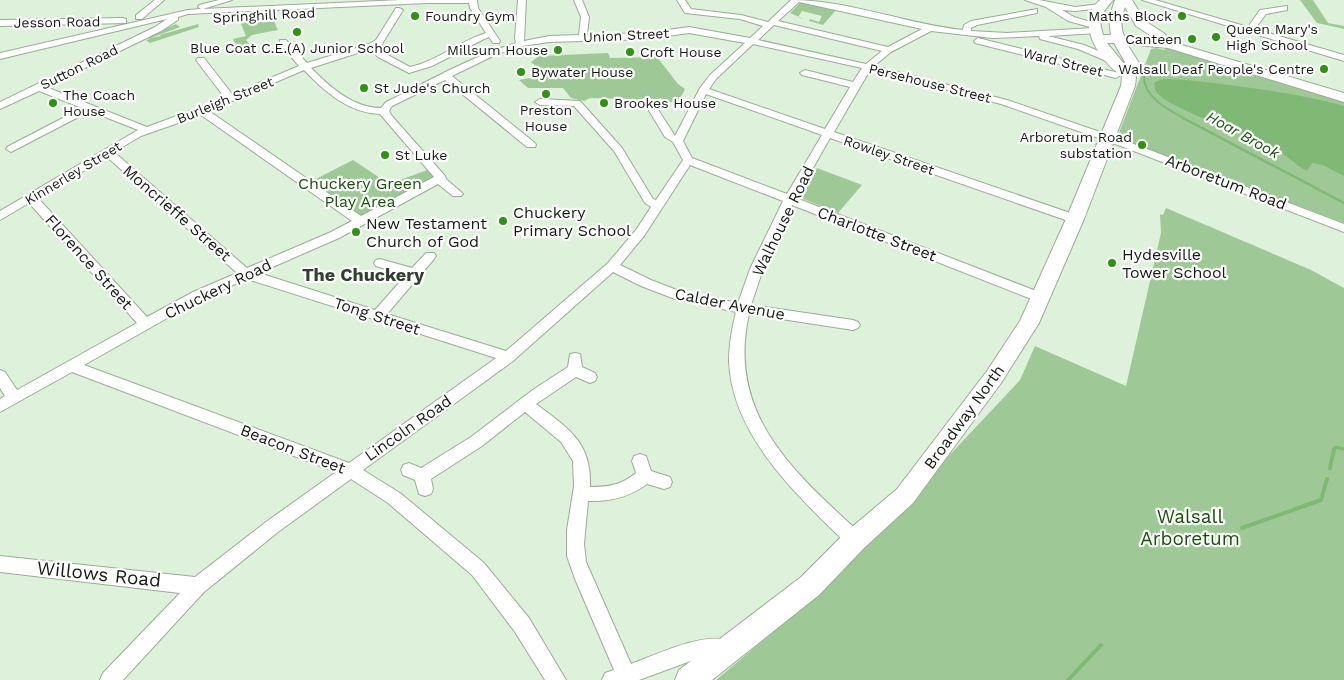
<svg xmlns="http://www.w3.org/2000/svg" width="1344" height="680" font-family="'Work Sans',sans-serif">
<rect width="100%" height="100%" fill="#def1da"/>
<!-- green -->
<path fill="#9fc897" d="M1300 0H1313L1328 23 1344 26V29L1317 23Z
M801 2 837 9 823 25 809 21 810 19 819 22 822 16 802 11 798 17 804 19 790 13Z
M272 17 278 30 252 35 246 40 249 44 247 47 251 48 239 50 233 39 246 36 239 19Z
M176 24 180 27 151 38 161 36 160 35 198 24 199 27 150 43 146 40 150 39 147 37Z
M1167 47 1344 102V223L1117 138 1151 49 1156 48 1164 50Z
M608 53 610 58 657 57 678 84 685 89 679 101 665 103 661 98 653 100 590 98 584 101 571 98 563 88H528L519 80 542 76 544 73 531 62 539 56Z
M353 160 389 184 430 169 438 177 362 220 308 183Z
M817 168 862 185 838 213 801 198Z
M1166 208 1311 270 1344 288V680H716L821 592 1020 380 1035 346 1126 386 1161 233 1160 214 1163 215Z"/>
<!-- water -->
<path fill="#80b975" d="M1163 79C1188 79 1213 83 1237 86 1274 91 1309 96 1344 106V176L1323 165 1312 163 1307 171C1293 164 1283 151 1269 145 1249 135 1163 107 1155 90 1154 87 1155 85 1155 82Z"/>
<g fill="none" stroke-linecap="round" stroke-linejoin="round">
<!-- stream-far3 -->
<path stroke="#80b975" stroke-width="2" d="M1144 76C1143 97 1169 110 1185 119"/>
<!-- stream-far2 -->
<path stroke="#80b975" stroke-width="2.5" d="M1183 118 1344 203"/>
<!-- stream-far1 -->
<path stroke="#80b975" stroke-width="3" d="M1334 451 1335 447 1344 449"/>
<!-- stream -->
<path stroke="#80b975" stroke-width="4" d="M1330 468 1334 449
M1242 528 1321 500 1327 479
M1068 680 1101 645"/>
<defs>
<path id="minor" d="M155 0H164L142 19H136V15Z
M219 0H232L203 9 401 0H477L478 8 500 41 499 43H493L489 37 484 39 432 66 409 73 378 57 370 49 311 68C330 87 353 108 381 108L386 102C429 81 470 57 516 43L515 38 518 0H526L524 41 549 36 579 35 581 17 574 0H582L589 17 587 35 646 33 689 27 750 38 763 26 740 19 685 13 677 0H685L691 9 741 15 768 22 791 0C849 0 906 24 963 30L964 25 971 21 1037 9V13L977 25 971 28V31L1007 33 1094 28 1068 21 1046 7 1025 0H1039L1075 7 1100 4H1103V8L1075 11 1062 10 1074 17 1097 24 1098 26 1094 28 1098 29V33L1048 36 1084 45 1117 59V63H1111L1078 49 1040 39 1039 36 992 38 931 31 891 52 874 66 1007 100 1126 141 1344 224V232L1118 145 1001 104 870 70 834 132 1079 216 1081 219 1075 223 1071 222 830 138 796 198 1044 294 1046 297 1044 300H1034L792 205 763 269 751 305 853 320 858 322 860 325 858 328 853 330 749 314C726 415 795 473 861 534L864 540 861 546 855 548 849 546C799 497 732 437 729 361 729 345 732 328 736 312L675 299 641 286 613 272 513 361 363 470 400 493 484 563 529 618 566 680H545L515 632 472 575 388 503 351 479 278 532 204 592 123 680H100L103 673 180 593 0 572V556L195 577 266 522 336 472 72 372 0 412V399L5 396 0 388V370L5 372 17 390 137 323 29 203 0 220V211L138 130 90 111 11 152 6 149 7 147 82 108 39 91 0 109V102L155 27 167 19 0 59V53L188 10 201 9 198 7 199 5ZM799 2 922 29 888 47 778 21ZM427 3H469L470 8 486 33C460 41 437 61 410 67L384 53 377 46 382 44 403 10 399 8H396L376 40 369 44 307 63 286 40H280V44L299 66 232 94 204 58H198L196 60 225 98 147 127 46 87 161 31 178 20V17L188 14ZM774 25 882 51 866 64 758 40ZM689 33 745 43 710 75 700 88 675 136 650 97 647 96 642 99 665 137 673 142 683 160 656 200 653 199 622 148 580 101 540 99 535 102 540 105 574 106 614 151 645 203 651 207 636 230 608 263 506 351 387 314 434 259 436 256 434 253H426L412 268 380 259 376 260 374 263 376 266 406 275 375 310 259 273 339 238 438 184 453 196H461L463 194 461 192 446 179 445 176 391 115 389 111 392 106 445 80 527 147H535L536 145 535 143 452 76 495 55 522 46 549 42 646 39ZM753 44 862 68 853 82 805 70 800 73 802 75 850 87 825 129 709 89 716 79ZM304 70C325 92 349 113 380 114L434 177 361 216 209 111ZM706 94 822 135 787 194 692 158 683 141ZM201 115 352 221 331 232 247 268 114 152 141 136ZM107 157 237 273 193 292 147 317 38 198ZM690 165 783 201 750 269 738 303 682 292 651 280 620 265 644 236ZM247 279 496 358 349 463 84 365 203 298Z
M1142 0H1155L1248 27 1260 10 1287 6V10L1266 14 1255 29 1344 55V61Z
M123 18 126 19V23L0 26V20Z
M978 38 1119 73 1121 75 1116 78 975 43 974 41Z
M575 353 580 354 582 367 595 373 597 377 595 381 590 383 576 377 536 404C568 428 592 442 590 487 609 487 621 485 636 473L632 461 634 456 640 454 646 456 651 471 670 477 672 482 670 487 664 489 647 484C629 497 611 502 588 501L584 544 586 562 631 664C656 655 704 631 730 641L732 648 730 655 723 657 696 659 639 680H602L605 673 614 670 575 579 567 556V530L574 486 573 461 561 442 525 412 482 446 431 479 433 489 431 494 425 496 419 494 415 480 403 475 401 470 403 465 409 463 421 468 471 437 534 389 568 367 570 354Z"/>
<path id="highway" d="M1100 0H1113C1102 14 1097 16 1103 35H1111L1109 18 1115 0H1132L1145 21 1165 34 1167 37 1165 40 1344 93V102L1168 48 1127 44 1141 66 1137 69 1135 86 1084 219 1039 323 1001 383 913 503 864 548 819 595 712 680H675L679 670 801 577 846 532 897 489 987 371 1020 321 1066 219 1121 86 1122 76C1099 61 1074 22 1100 0ZM1125 7 1136 26 1156 39 1124 36C1120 26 1121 18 1125 7ZM1107 43H1114L1126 64 1125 65Z"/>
</defs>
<!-- minor casing -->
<use href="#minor" stroke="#9aac96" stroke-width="2"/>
<!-- highway casing -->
<use href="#highway" stroke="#9aac96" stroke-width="2"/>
<!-- minor -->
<use href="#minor" fill="#fff" fill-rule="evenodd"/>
<!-- highway -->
<use href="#highway" fill="#fff" fill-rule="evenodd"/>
</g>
<!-- markers -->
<g fill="#2f9213" stroke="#fff" stroke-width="2">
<circle cx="415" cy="16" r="5"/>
<circle cx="1182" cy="16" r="5"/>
<circle cx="297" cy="32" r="5"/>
<circle cx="1216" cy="37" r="5"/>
<circle cx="1192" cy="39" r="5"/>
<circle cx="558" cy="50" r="5"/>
<circle cx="630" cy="52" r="5"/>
<circle cx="1324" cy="69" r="5"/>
<circle cx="521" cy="72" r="5"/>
<circle cx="364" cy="88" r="5"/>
<circle cx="546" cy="94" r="5"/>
<circle cx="53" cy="103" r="5"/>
<circle cx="604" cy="103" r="5"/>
<circle cx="1142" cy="145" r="5"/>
<circle cx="385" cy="155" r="5"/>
<circle cx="503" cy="221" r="5"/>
<circle cx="356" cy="232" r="5"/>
<circle cx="1112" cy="263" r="5"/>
</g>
<g text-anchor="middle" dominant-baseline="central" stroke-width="4.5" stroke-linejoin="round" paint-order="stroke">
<!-- far-street labels -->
<g font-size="14" fill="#141b13" stroke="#fff">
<text transform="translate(264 15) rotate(-3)">Springhill Road</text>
<text transform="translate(57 22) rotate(-1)">Jesson Road</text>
<text transform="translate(626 35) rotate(-3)">Union Street</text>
<text transform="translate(1063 62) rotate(14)">Ward Street</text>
<text transform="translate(79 67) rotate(-26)">Sutton Road</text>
<text transform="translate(930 83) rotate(14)">Persehouse Street</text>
<text transform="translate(225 100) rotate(-22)">Burleigh Street</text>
<text transform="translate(889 155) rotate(19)">Rowley Street</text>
<text transform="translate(73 173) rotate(-31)">Kinnerley Street</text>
</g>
<!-- far-poi labels -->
<g font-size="14" fill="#141b13" stroke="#fff" text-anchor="start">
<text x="425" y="16">Foundry Gym</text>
<text x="1172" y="16" text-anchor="end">Maths Block</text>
<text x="1226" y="29">Queen Mary's<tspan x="1226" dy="16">High School</tspan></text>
<text x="1182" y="39" text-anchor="end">Canteen</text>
<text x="297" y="48" text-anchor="middle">Blue Coat C.E.(A) Junior School</text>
<text x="548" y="50" text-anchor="end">Millsum House</text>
<text x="640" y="52">Croft House</text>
<text x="1314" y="69" text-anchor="end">Walsall Deaf People's Centre</text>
<text x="531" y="72">Bywater House</text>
<text x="374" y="88">St Jude's Church</text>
<text x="63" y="95">The Coach<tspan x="63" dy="16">House</tspan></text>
<text x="614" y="103">Brookes House</text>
<text x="546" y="110" text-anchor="middle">Preston<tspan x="546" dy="16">House</tspan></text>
<text x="1132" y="137" text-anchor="end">Arboretum Road<tspan x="1132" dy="16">substation</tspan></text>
<text x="395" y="155">St Luke</text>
</g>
<!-- far-water labels -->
<g font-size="15" font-style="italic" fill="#19500b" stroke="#fff">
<text transform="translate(1243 135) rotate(29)">Hoar Brook</text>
</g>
<!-- street labels -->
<g font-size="16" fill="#141b13" stroke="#fff">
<text transform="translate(1226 182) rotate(21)">Arboretum Road</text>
<text transform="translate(177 213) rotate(41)">Moncrieffe Street</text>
<text transform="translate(783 221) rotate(-64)">Walhouse Road</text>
<text transform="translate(877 234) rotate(21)">Charlotte Street</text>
<text transform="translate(89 262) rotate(48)">Florence Street</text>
<text transform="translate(218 289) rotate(-26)">Chuckery Road</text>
<text transform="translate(730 304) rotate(11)">Calder Avenue</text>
<text transform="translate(377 316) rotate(18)">Tong Street</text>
<text transform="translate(964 417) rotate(-54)">Broadway North</text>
<text transform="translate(408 428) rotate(-35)">Lincoln Road</text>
<text transform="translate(293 449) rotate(21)">Beacon Street</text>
</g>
<!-- park labels -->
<g font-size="16" fill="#18500b" stroke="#fff">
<text x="360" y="183">Chuckery Green<tspan x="360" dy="18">Play Area</tspan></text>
</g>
<!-- poi labels -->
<g font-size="16" fill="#141b13" stroke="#fff" text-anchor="start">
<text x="513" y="212">Chuckery<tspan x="513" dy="18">Primary School</tspan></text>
<text x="366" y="223">New Testament<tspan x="366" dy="18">Church of God</tspan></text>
<text x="1122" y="254">Hydesville<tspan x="1122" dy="18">Tower School</tspan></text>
</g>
<!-- neighbourhood labels -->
<g font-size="18" font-weight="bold" fill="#31402e" stroke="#fff">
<text x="363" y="274">The Chuckery</text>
</g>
<!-- near-park labels -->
<g font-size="19" fill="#18500b" stroke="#fff">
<text x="1190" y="516">Walsall<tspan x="1190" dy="22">Arboretum</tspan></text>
</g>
<!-- near-street labels -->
<g font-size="19" fill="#141b13" stroke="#fff">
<text transform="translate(99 574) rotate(6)">Willows Road</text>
</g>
</g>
</svg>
